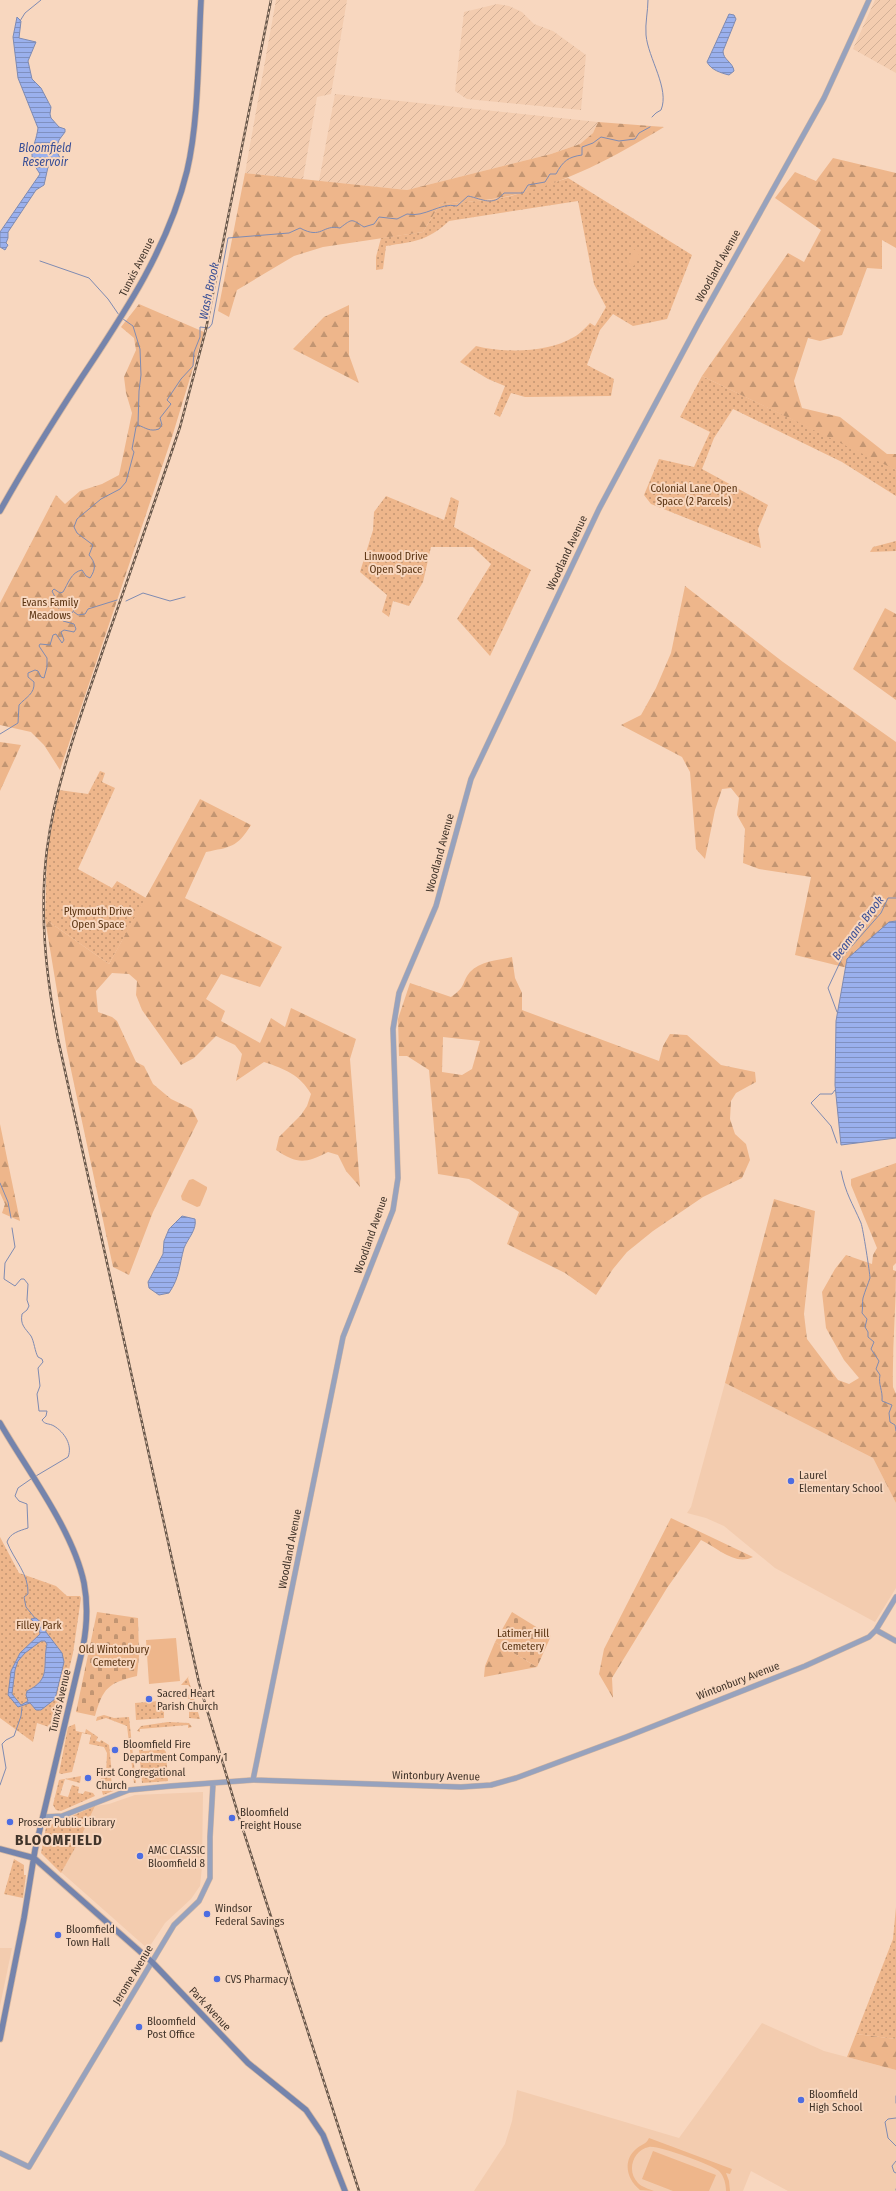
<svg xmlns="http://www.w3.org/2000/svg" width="896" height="2191" font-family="'Fira Sans Condensed',sans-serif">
<defs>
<pattern id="industrial-furrows" width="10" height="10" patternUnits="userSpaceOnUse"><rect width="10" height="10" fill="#f3ccaf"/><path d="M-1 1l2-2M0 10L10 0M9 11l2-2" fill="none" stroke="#d2b097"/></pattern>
<pattern id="green-dots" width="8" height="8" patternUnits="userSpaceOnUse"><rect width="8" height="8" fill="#eeb68b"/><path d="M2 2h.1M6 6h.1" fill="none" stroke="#c29572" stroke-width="1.8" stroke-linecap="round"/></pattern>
<pattern id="forest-firs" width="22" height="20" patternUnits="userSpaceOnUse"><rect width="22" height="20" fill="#eeb68b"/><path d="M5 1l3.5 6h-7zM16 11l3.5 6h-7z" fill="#c29572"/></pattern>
<pattern id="cemetery-stones" width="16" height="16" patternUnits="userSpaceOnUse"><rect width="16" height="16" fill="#eeb68b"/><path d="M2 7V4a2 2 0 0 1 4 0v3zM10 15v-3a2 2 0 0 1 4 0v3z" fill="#c29572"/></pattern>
<pattern id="water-rules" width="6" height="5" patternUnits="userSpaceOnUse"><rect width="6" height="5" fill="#9ab0ed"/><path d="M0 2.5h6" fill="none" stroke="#7f90c0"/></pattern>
</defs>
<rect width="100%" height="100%" fill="#f8d7bf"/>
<!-- built -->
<path fill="#f3ccaf" d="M725 1383 873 1458 896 1503V1588L875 1622 775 1568 724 1526 706 1518 687 1513 691 1507Z
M203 1792 202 1867 200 1886 191 1899 165 1923 148 1949 61 1872 79 1841 95 1806 109 1804 135 1795Z
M0 1948H12L0 2006Z
M762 2023 824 2051 896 2070V2191H788L751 2171 743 2191H474L505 2144 512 2121 517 2090 679 2138Z"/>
<!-- industrial -->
<path fill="url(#industrial-furrows)" d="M276 0H347L331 94 317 97 303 179 245 173Z
M875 0H896V73L853 49Z
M497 4 509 6 522 12 534 24 553 31 586 55 581 110 467 99 455 91 464 12Z
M335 94 598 122 593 133 580 144 551 154 407 190 319 181Z"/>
<!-- green -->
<path fill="url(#green-dots)" d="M568 178 692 255 667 319 633 326 613 314 600 330 587 365 614 379 611 396 525 397 511 393 500 417 494 414 505 386 488 379 460 362 476 346C504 353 548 353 574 337 580 334 585 328 590 323L595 326 606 307 594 284 578 201 449 221C426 242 415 241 386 246L383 269 376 270V257L381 238 423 232 440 204 489 200 511 196Z
M702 376 888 465 896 470V496L842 462 733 409 714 438 702 469 768 505 758 529 761 548 651 504 644 495 659 459 694 467 710 432 680 417Z
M386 496 444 520 451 497 459 501 454 527 531 570 490 656 457 619 491 564 473 547H431L423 582 409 606 393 601 389 617 382 612 387 595 360 572 373 530 374 512Z
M896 541V551L870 552 873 547Z
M100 771 105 773 102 782 115 788 78 869 112 888 117 881 146 898 109 964 45 919 47 851 59 790 88 794Z
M0 1537 19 1573 56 1586 67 1596H80L81 1598 73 1653 55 1729 37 1723 33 1742 0 1718Z
M189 1676 188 1678 200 1719 189 1718V1711H192L194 1703 191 1702 190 1699 186 1698 184 1699 181 1697 191 1694 190 1687 188 1685H181Z
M159 1701 164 1702V1718L136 1720 135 1703Z
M104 1715 114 1718 129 1717 136 1783H134L127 1726 106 1718 96 1721 97 1717Z
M168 1722 189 1723 192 1727 188 1728V1725L140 1729V1732L137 1731 141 1726Z
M75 1724 76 1731 85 1733 86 1729 98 1737 96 1741 100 1742 101 1740 109 1745 112 1774H117V1777H111L112 1785H129L103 1795 99 1780 106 1775 107 1753 104 1747 89 1744 91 1735 82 1733 72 1772 61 1774 59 1773 68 1727Z
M161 1746 166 1752 168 1781 142 1783 139 1750 142 1748 143 1751 160 1750Z
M81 1776 80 1783 65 1779 60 1795 68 1797 72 1785 79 1787 78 1793 83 1794 85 1791 93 1793 95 1796 61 1811 56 1810 53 1805 59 1780Z
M95 1806 79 1841 61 1873 41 1853 46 1827Z
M14 1859 24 1865V1875H26L23 1898 4 1894Z
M896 1907V2039L856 2034 893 1939Z"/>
<!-- forest -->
<path fill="url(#forest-firs)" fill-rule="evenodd" d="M598 122 664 127C616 156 565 184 509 196 486 201 463 202 440 204L423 232 323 247 294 256 237 290 229 317 218 311 245 173 407 190 551 154 580 144 593 133Z
M833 158 896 173V248L882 240V269L867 268 842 335 820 341 808 338 794 381 802 408 840 417 887 454H896V470L702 376 788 253 804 262 821 230 775 198 795 172 816 181Z
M139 304 204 332 172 437 60 770 44 745 31 732 0 725V603L56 495 65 504 80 491 102 484 119 475 132 413 126 393 124 377 136 350 134 338 121 327Z
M349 305V355L359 383 293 349 324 317Z
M685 586 783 662 896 742V942L872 974 795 955 811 877 759 869 743 863 745 829 737 815 739 798 731 788 722 789 715 810 705 859 696 849 690 772 682 757 621 725 641 715 656 688 671 653Z
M885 608 896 614V700L853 669Z
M0 742 21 745 0 791Z
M200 799 251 825C237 848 230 847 206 852L185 898 282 947 260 987 221 974 206 999 225 1011 221 1021 260 1043 271 1018 285 1027 291 1008 356 1039 350 1059 360 1187 346 1171 338 1155 328 1152C305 1164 297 1164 276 1150L279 1137 301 1115 307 1106 311 1094C300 1075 285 1069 264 1062L236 1081 242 1054 235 1045 216 1036 194 1058 181 1065 142 1010 136 995 137 981 129 974 112 973 96 991 98 1012 112 1017 117 1021 136 1062 144 1066 153 1084 171 1099 192 1109 198 1121 153 1212 129 1275 113 1267 67 1051 45 919 109 964Z
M512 957 515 978 522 993V1010L659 1061 663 1046 670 1034 687 1035 721 1065 755 1072 756 1082 736 1093 731 1101 730 1119 735 1134 746 1144 750 1160 742 1178 703 1197 653 1231 627 1252 613 1269 596 1295 565 1273 507 1244 519 1212 469 1179 438 1174 429 1070 407 1056H399L398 1019 410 983 451 997C467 986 461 983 470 972 480 961 499 960 512 957ZM443 1037 480 1041 472 1069 462 1075 442 1072Z
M0 1124 20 1221 2 1213 5 1204 0 1193Z
M896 1163V1263L893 1266V1270L896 1271C896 1310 892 1348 893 1387L896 1394V1503L873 1458 725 1383 774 1199 815 1211 804 1314 807 1339 838 1380 849 1384 859 1378 844 1360 826 1328 822 1292 835 1269 846 1255 872 1264 873 1255 877 1248 851 1185V1179Z
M671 1518 753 1557C735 1566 718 1548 701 1540L667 1588 612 1678 613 1698 599 1674 604 1649Z
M495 1642 537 1667 484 1677 485 1666Z
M856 2034 896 2039V2070L847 2057Z"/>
<!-- cemetery -->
<path fill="url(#cemetery-stones)" d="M97 1612 138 1618 139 1656 137 1676C108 1683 103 1688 95 1716L76 1712Z
M512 1612 551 1636 537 1667 495 1642Z"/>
<!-- pitch -->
<path fill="#eeb68b" d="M633 249 640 252 634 266 627 263Z
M193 1179 207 1187V1189L200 1206 197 1207 182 1200 181 1196 189 1180Z
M176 1638 180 1681 149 1684 146 1640Z
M649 2138 732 2169 730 2174 726 2173 729 2181 730 2191H726C726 2184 724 2176 719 2171 712 2165 658 2145 649 2147 633 2150 626 2171 638 2183 642 2187 649 2189 654 2191L640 2190C627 2180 622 2161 636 2149 641 2144 646 2145 649 2138Z
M653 2151 716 2175 709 2191H673L642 2179Z"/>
<!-- water -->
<path fill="url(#water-rules)" stroke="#7f8bb2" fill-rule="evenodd" d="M729 14 734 15 736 19 723 51C723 60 733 62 734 71L729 75C721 73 711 70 707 62Z
M17 17 21 21 19 38 36 42 28 61 32 79 41 88 51 107 50 114 51 118 59 127 65 129V132L59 140 56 150 61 160 60 163 48 167 44 185 36 190 8 232V238L6 243 8 245 5 250 0 247V232L40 174C25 152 35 150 38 128L18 78 13 37Z
M896 921V1138L841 1145 835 1085 836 1021 847 959 889 922Z
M182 1216 195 1219C197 1230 188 1238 184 1248 179 1266 180 1277 169 1293L159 1295 149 1288 148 1282 163 1254 164 1241 169 1229Z
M36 1618 44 1625 46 1632 62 1653 64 1662 55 1699 41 1710H36L30 1703 18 1707 8 1695 11 1671 20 1653 40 1634 39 1628 31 1619ZM41 1641H45L47 1644C42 1666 52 1679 27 1691L26 1695 28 1701 21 1705 12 1694 15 1670 18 1661 25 1653Z"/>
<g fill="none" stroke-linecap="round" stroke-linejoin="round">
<!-- stream -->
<path stroke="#7f8bb2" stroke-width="1" d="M648 0C648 11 645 23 646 35 648 58 670 89 661 110L656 113 652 117
M20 21 25 13 41 0
M40 261 89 278 108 299 119 315
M123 319 133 326 140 349 141 375 139 391 138 425
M126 601 143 593 170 601 185 597
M74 612 78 615 85 614 88 609 117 600
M0 734 18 723 19 705C26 697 35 694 34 682L28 677V673L35 670 38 671 41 677 44 678 47 667V658L39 646 40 644 50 645 53 635 56 634 62 643 64 640 61 632 64 630 74 632 76 629 74 624 63 621V617L73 612 74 609 71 605 58 608V603L52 591 54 589 60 593 63 592C68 584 71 572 82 570L86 576 90 578C96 569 96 563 89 555L93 545 77 533 74 527 77 519 101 499 120 489 126 482 134 452 132 449 136 427 138 425C146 428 150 432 159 429L162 425 160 418 171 404 167 400 181 379 193 366 194 352 200 337V327L209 328 212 324 228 238 289 233 300 228C322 240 322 224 340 228 353 218 351 219 364 227L374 224 379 217 397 219 407 214C425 218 440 202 457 206L468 196C483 199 493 207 504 193H523L528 185 545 182 550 174H556C563 161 568 157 582 155V147L593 143 601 137 619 141 635 139 639 133 650 127
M837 1012 828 988 843 956 881 913 888 898H896
M835 1090 832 1094H820L811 1103 831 1126 837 1143
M841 1171C846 1195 852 1202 861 1223 863 1228 870 1274 870 1278 868 1284 865 1291 863 1298 862 1302 863 1308 862 1313L867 1319 865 1327 868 1332V1337L874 1342 871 1349 879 1361 876 1369 880 1375C878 1385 883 1390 882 1401L892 1405 889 1413 890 1422 895 1425 896 1431
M0 1183 8 1202 11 1218
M12 1228 15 1247 5 1263 4 1279 15 1286 21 1279H24L28 1284 27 1300 29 1306 27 1310 22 1314C20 1325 25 1328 31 1336 34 1341 35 1352 38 1357L42 1359 43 1362 38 1368 40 1386 37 1394 39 1411H47L46 1416 42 1420C45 1425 49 1423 54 1426 64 1432 73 1445 68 1457L36 1476
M31 1479 18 1488 15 1496 19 1501 27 1504 28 1528C19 1531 10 1533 7 1542 14 1560 29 1574 28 1594L24 1597 26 1607 35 1618
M0 1785 6 1768 2 1744 6 1740 14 1736 21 1716 22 1707
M896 2096V2103
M896 2118 888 2119 885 2122 888 2138 896 2146
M896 2161 892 2166 894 2172 896 2173
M896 2189V2190"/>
<defs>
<path id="tertiary" d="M876 1630 896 1641
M253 1780 343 1337 393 1210 398 1178 393 1029 399 993 436 906 471 779 599 509 698 324 824 98 869 0
M43 1817 62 1816 129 1790 171 1786 253 1780 461 1787 491 1785 516 1778 626 1737 805 1666 869 1637 876 1630 896 1597
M0 2153 29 2167 174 1925 199 1901 210 1878V1837L213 1784"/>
<path id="secondary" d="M0 511C25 466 52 423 80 380 123 315 168 249 187 171 199 120 198 54 201 0
M0 1423C27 1470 73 1530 84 1583 88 1604 87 1626 83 1647L35 1850 24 1918 0 2039
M0 1849 34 1858 152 1962 248 2063 306 2110 323 2135 345 2191"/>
</defs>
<!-- tertiary casing -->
<use href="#tertiary" stroke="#d3b6a1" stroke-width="6"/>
<!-- secondary casing -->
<use href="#secondary" stroke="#d3b6a1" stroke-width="7"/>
<!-- tertiary -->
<use href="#tertiary" stroke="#97a2bd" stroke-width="5"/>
<!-- secondary -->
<use href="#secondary" stroke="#7584ac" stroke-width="5.5"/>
<defs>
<path id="rail" d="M271 0 206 329 180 427C155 502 129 576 103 650 81 716 56 780 47 849 39 913 46 976 58 1039L199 1683 238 1814 359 2191"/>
</defs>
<!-- rail casing -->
<use href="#rail" stroke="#675649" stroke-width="2.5"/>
<!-- rail -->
<use href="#rail" stroke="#f8d7bf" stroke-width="1" stroke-dasharray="3" stroke-linecap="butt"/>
</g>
<!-- markers -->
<g fill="#4d6de1" stroke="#f8d7bf" stroke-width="1.5">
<circle cx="791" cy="1481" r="4"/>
<circle cx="149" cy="1699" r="4"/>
<circle cx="115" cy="1750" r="4"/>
<circle cx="88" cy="1778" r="4"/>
<circle cx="232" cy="1818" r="4"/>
<circle cx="10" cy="1822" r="4"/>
<circle cx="140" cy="1856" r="4"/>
<circle cx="207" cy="1914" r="4"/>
<circle cx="58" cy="1935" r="4"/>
<circle cx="217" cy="1979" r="4"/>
<circle cx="139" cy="2027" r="4"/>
<circle cx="801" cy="2100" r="4"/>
</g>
<g text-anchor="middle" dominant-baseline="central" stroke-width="4" stroke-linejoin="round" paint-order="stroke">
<!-- street labels -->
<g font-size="11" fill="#41342a" stroke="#f8d7bf">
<text transform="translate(718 266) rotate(-61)">Woodland Avenue</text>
<text transform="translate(137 267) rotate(-63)">Tunxis Avenue</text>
<text transform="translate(567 553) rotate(-65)">Woodland Avenue</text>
<text transform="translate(440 853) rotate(-75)">Woodland Avenue</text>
<text transform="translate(371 1235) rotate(-71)">Woodland Avenue</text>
<text transform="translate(290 1549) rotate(-79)">Woodland Avenue</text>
<text transform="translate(738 1681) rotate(-21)">Wintonbury Avenue</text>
<text transform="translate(60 1701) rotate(-77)">Tunxis Avenue</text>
<text transform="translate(436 1776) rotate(1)">Wintonbury Avenue</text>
<text transform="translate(133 1975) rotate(-59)">Jerome Avenue</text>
<text transform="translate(210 2009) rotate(47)">Park Avenue</text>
</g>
<!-- park labels -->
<g font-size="11" fill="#593210" stroke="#f8d7bf">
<text x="694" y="488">Colonial Lane Open<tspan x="694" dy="13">Space (2 Parcels)</tspan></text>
<text x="396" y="556">Linwood Drive<tspan x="396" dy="13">Open Space</tspan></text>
<text x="50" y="602">Evans Family<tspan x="50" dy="13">Meadows</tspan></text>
<text x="98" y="911">Plymouth Drive<tspan x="98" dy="13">Open Space</tspan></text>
<text x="39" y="1625">Filley Park</text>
<text x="523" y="1633">Latimer Hill<tspan x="523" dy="13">Cemetery</tspan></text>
<text x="114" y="1649">Old Wintonbury<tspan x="114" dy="13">Cemetery</tspan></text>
</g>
<!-- poi labels -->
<g font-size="11" fill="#41342a" stroke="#f8d7bf" text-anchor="start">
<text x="799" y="1475">Laurel<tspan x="799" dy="13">Elementary School</tspan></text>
<text x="157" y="1693">Sacred Heart<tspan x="157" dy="13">Parish Church</tspan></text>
<text x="123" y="1744">Bloomfield Fire<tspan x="123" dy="13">Department Company 1</tspan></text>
<text x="96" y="1772">First Congregational<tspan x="96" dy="13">Church</tspan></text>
<text x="240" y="1812">Bloomfield<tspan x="240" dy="13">Freight House</tspan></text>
<text x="18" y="1822">Prosser Public Library</text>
<text x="148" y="1850">AMC CLASSIC<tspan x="148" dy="13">Bloomfield 8</tspan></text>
<text x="215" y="1908">Windsor<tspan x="215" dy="13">Federal Savings</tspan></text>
<text x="66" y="1929">Bloomfield<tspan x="66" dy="13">Town Hall</tspan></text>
<text x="225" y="1979">CVS Pharmacy</text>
<text x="147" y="2021">Bloomfield<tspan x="147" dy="13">Post Office</tspan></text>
<text x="809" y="2094">Bloomfield<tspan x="809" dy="13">High School</tspan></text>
</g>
<!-- water labels -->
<g font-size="12" font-style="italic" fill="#384e96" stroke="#f8d7bf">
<text x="45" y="148">Bloomfield<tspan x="45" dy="14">Reservoir</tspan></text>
<text transform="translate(209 291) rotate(-78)">Wash Brook</text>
<text transform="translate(858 928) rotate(-53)">Beamans Brook</text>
</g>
<!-- district labels -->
<g font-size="15" font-weight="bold" letter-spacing="1" fill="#41342a" stroke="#f8d7bf">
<text x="59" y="1840">BLOOMFIELD</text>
</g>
</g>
</svg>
